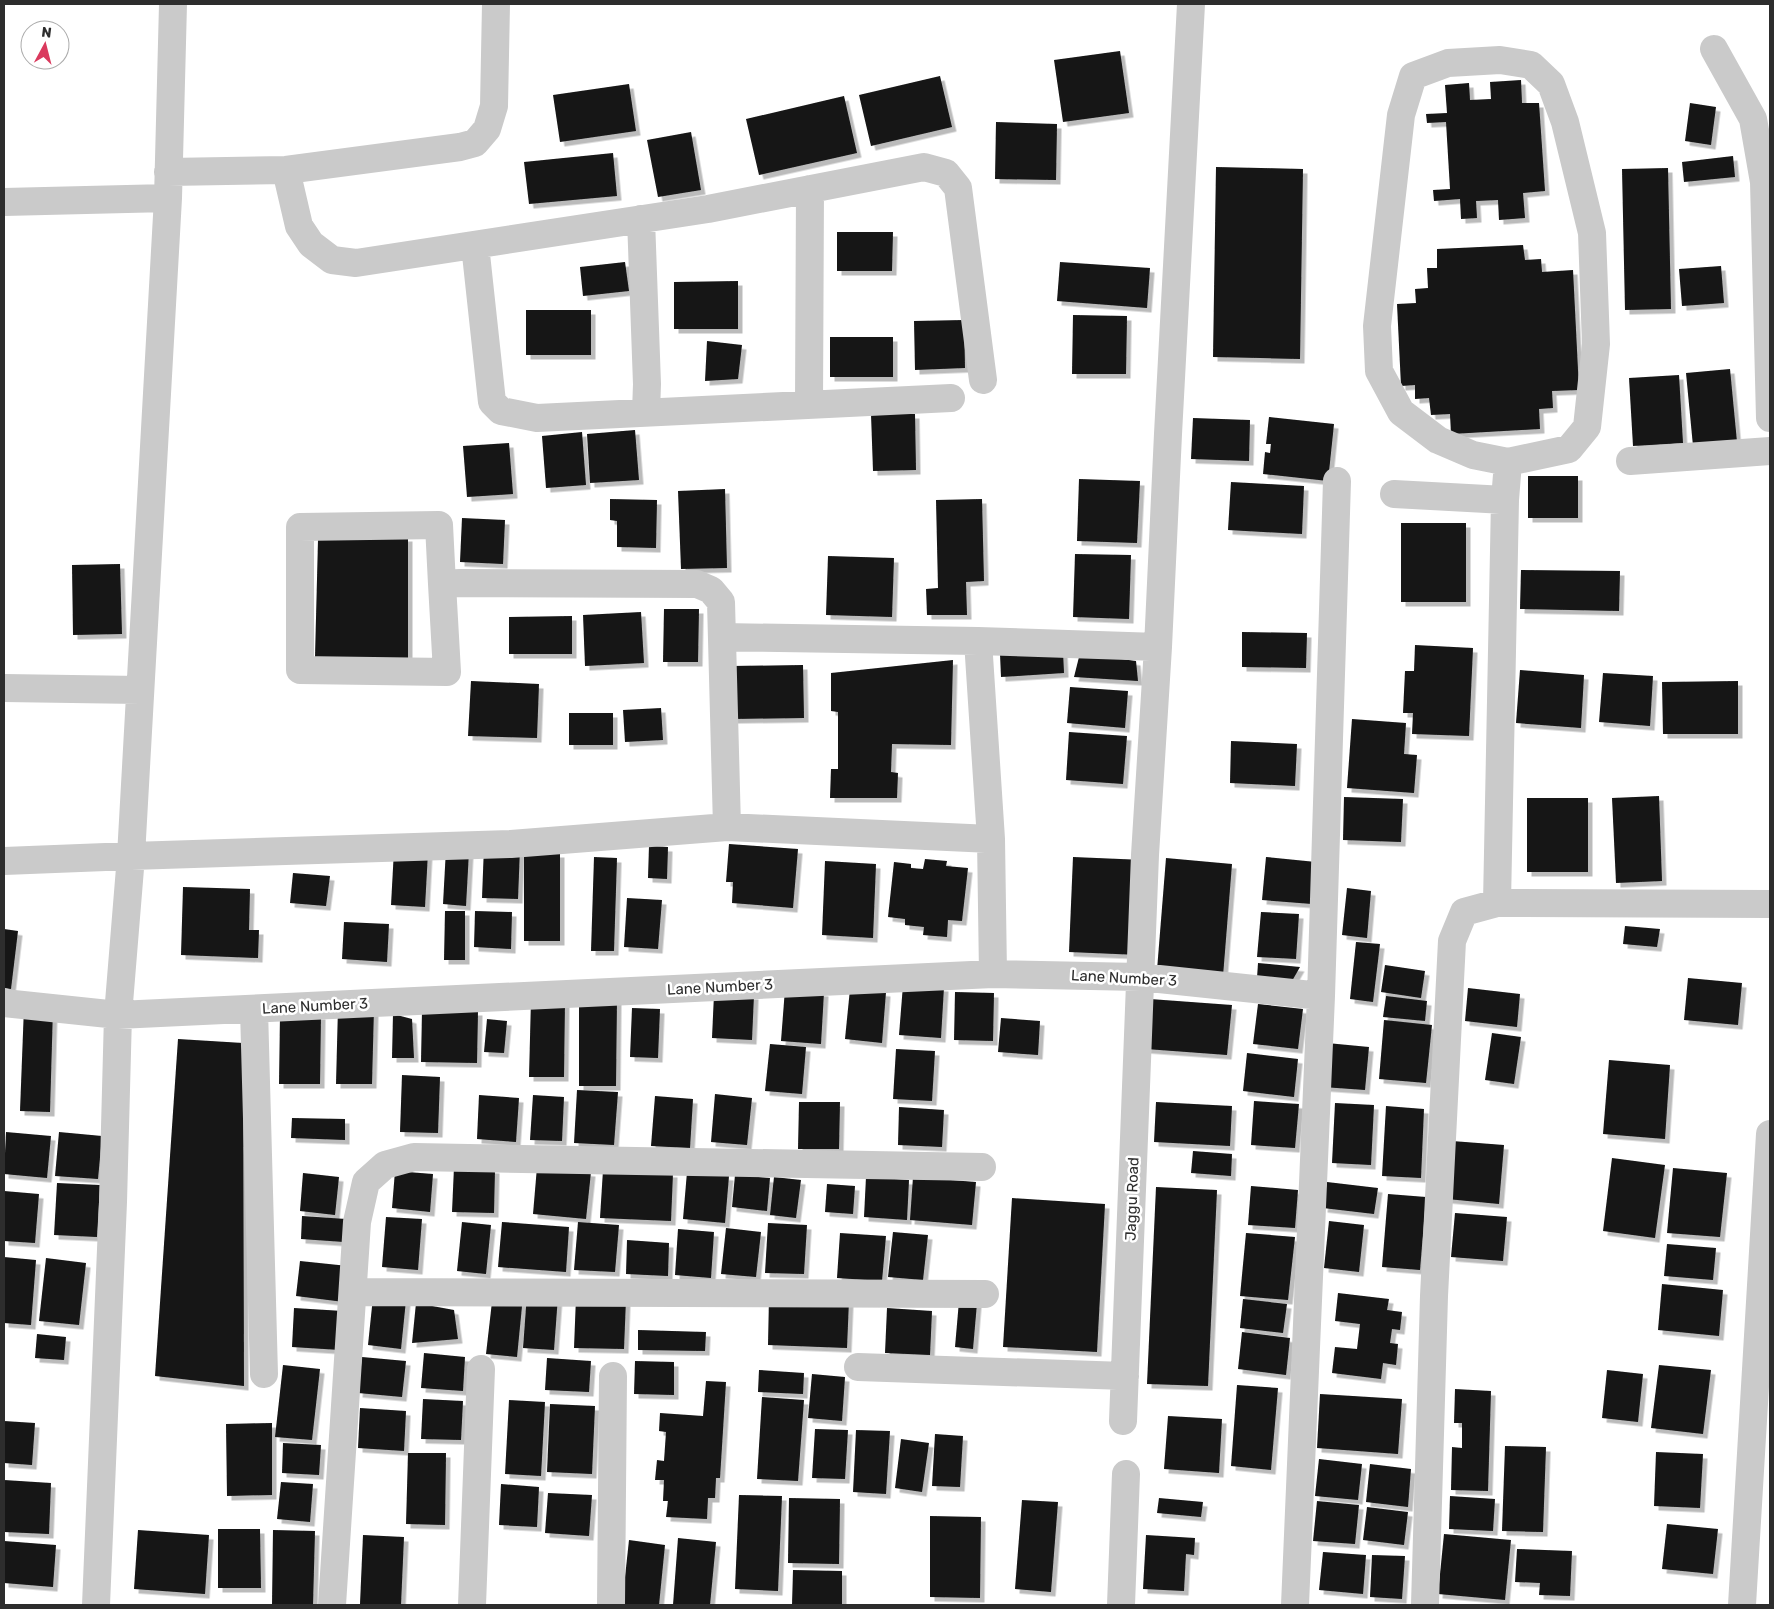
<svg xmlns="http://www.w3.org/2000/svg" width="1774" height="1609" font-family="Rubik,sans-serif">
<defs>
<filter id="shadow"><feDropShadow dx="4.5" dy="4.5" stdDeviation="0" flood-color="#0004"/></filter>
</defs>
<rect width="100%" height="100%" fill="#fff"/>
<!-- building -->
<path fill="#141414" filter="url(#shadow)" d="M1120 51 1129 113 1063 122 1054 60Z
M940 76 952 127 871 146 859 95Z
M1521 80 1522 103H1539L1545 191 1523 193 1525 218 1499 220 1498 200 1476 201 1477 218 1461 219 1460 199 1434 201 1433 190 1450 189 1446 122 1427 123 1426 114 1447 113 1445 85 1469 83 1470 100 1491 99 1490 82Z
M629 84 636 131 560 142 553 95Z
M844 96 857 153 759 175 746 119Z
M1690 103 1716 107 1711 145 1685 141Z
M996 122 1057 124 1056 180 995 179Z
M691 132 701 190 658 197 647 140Z
M613 153 617 196 529 204 524 162Z
M1733 156 1735 177 1684 182 1682 162Z
M1216 167 1303 169 1300 359 1213 357Z
M1668 168 1671 309 1625 310 1622 169Z
M837 232H893L892 271H837Z
M1523 245 1525 260 1541 259 1542 272 1573 270 1579 390 1552 391 1553 408 1539 409 1540 429 1451 434 1450 414 1431 415 1429 398 1415 399V385L1401 386 1397 304 1416 303 1415 289 1428 288 1427 268H1437V249Z
M625 262 629 291 583 296 580 267Z
M1060 262 1150 268 1147 308 1057 301Z
M1721 266 1724 303 1682 306 1679 269Z
M738 281V329H674V282Z
M526 310H591V355H526Z
M1073 315 1127 316 1126 374H1072Z
M964 320 965 368 915 370 914 321Z
M830 337H893V377H830Z
M707 341 742 345 738 379 705 381Z
M1730 369 1737 442 1693 446 1686 373Z
M1679 375 1683 443 1633 446 1629 378Z
M871 414H915L916 470 873 471Z
M1269 417 1334 424 1328 481 1263 474 1265 452 1270 453 1271 444H1266Z
M1193 418 1250 420 1249 461 1191 459Z
M635 430 639 480 590 483 587 434Z
M582 432 586 485 546 488 542 436Z
M509 443 513 494 467 497 463 446Z
M1528 476H1578V518H1528Z
M1079 479 1140 481 1137 543 1077 541Z
M1231 482 1304 486 1302 534 1228 530Z
M725 489 727 568 681 569 678 491Z
M610 499 657 500 656 548 617 547V521L610 520Z
M982 499 984 581 966 582 967 615H927L926 589 938 588 936 500Z
M462 518 505 520 503 564 460 562Z
M1401 523H1466V602H1401Z
M408 537V659L315 657 318 540Z
M1075 554 1131 555 1129 619 1073 617Z
M828 556 894 558 892 617 826 615Z
M120 564 122 634 73 635 72 565Z
M1521 570 1620 571 1619 611 1520 609Z
M664 609H699L698 662H663Z
M641 612 644 663 585 666 583 615Z
M572 616V654H509V617Z
M1242 632 1307 633 1306 668 1242 667Z
M1415 645 1473 648 1469 736 1412 734 1413 713H1403L1405 671H1414Z
M1063 651 1064 673 1001 677 1000 654Z
M1080 653 1136 661 1138 681 1074 677Z
M953 660 951 745 892 744 891 772 898 773 897 798H830L831 769H838V712L831 711V673Z
M803 665 804 718 732 719V666Z
M1520 670 1584 675 1581 728 1516 723Z
M1603 673 1653 676 1650 726 1599 722Z
M471 681 539 684 537 738 468 736Z
M1738 681V734H1663L1662 682Z
M1070 687 1128 691 1125 728 1067 723Z
M661 708 663 740 625 742 623 710Z
M569 713H613V745H569Z
M1352 719 1406 723 1404 754 1417 755 1414 793 1347 788Z
M1069 732 1127 736 1123 784 1066 780Z
M1231 741 1297 744 1295 786 1230 783Z
M1659 796 1662 881 1616 883 1612 798Z
M1344 797 1403 799 1401 842 1343 840Z
M1527 798H1588V872H1527Z
M729 844 798 849 793 908 732 903 733 882H726Z
M484 846 520 848 518 899 482 898Z
M649 846 668 847 667 879 648 878Z
M446 849 469 851 466 906 443 904Z
M394 850 428 852 425 907 391 905Z
M524 853H560V941H524Z
M594 857 617 858 614 951H591Z
M1073 857 1144 860 1139 955 1069 952Z
M1266 857 1316 862 1312 904 1262 900Z
M1166 858 1232 864 1223 976 1157 970Z
M925 859 947 861 946 866 968 868 962 921 948 920 947 937 923 935 924 927 905 925V919L888 917 894 862 911 864V868L923 869Z
M825 861 876 864 873 938 822 935Z
M293 873 330 876 326 906 290 903Z
M183 887 250 889 249 930H259L258 958 181 955Z
M1347 888 1371 891 1367 938 1342 935Z
M627 898 662 900 658 949 624 947Z
M445 911H465V960H444Z
M475 911 512 912 511 949 474 947Z
M1261 912 1299 914 1296 959 1257 957Z
M344 922 389 924 387 962 342 959Z
M1625 926 1660 929 1657 947 1623 944Z
M4 929 18 931 11 989 4 988Z
M1356 942 1380 944 1373 1002 1350 999Z
M1258 963 1300 967 1292 981 1257 978Z
M1385 965 1425 971 1421 998 1381 992Z
M1688 978 1742 983 1738 1025 1684 1020Z
M903 985 944 987 941 1038 899 1035Z
M1468 988 1520 994 1517 1027 1465 1021Z
M785 989 824 992 821 1044 781 1041Z
M850 989 886 992 882 1043 845 1039Z
M955 992 994 993 993 1041 954 1040Z
M714 994 754 995 752 1040 712 1038Z
M1386 996 1427 1001 1425 1021 1383 1017Z
M579 997 617 998 616 1086H579Z
M531 999 565 1000 564 1077H529Z
M1150 999 1232 1005 1227 1055 1146 1049Z
M1258 1004 1303 1009 1298 1049 1253 1044Z
M24 1007 53 1008 50 1112 20 1111Z
M338 1007 374 1008 372 1084H336Z
M632 1008 660 1009 658 1058 630 1057Z
M422 1011H478L477 1063 421 1062Z
M393 1014 412 1019 414 1058H392Z
M280 1015H321L320 1084H279Z
M1001 1018 1040 1021 1038 1055 998 1052Z
M487 1019 507 1021 504 1053 484 1052Z
M1384 1020 1432 1025 1426 1083 1379 1079Z
M1492 1033 1521 1037 1514 1084 1485 1080Z
M178 1039 243 1043 244 1386 155 1376Z
M1327 1043 1369 1047 1365 1090 1323 1087Z
M770 1044 806 1047 802 1094 765 1091Z
M896 1049 935 1051 932 1101 893 1099Z
M1247 1053 1298 1059 1294 1097 1243 1091Z
M1609 1060 1670 1065 1665 1139 1603 1134Z
M402 1075 440 1077 438 1133 400 1132Z
M577 1090 618 1092 614 1145 574 1143Z
M715 1094 752 1098 747 1145 711 1142Z
M479 1095 519 1098 516 1142 477 1139Z
M533 1095 564 1097 562 1141 530 1140Z
M655 1096 693 1099 690 1148 651 1146Z
M1254 1101 1299 1104 1295 1148 1251 1145Z
M799 1102H840L839 1149H798Z
M1156 1102 1232 1106 1230 1146 1154 1142Z
M1335 1103 1374 1105 1371 1165 1332 1163Z
M1386 1106 1424 1109 1421 1178 1382 1176Z
M899 1107 944 1110 942 1147 898 1145Z
M292 1118 345 1119V1140L291 1138Z
M6 1132 51 1136 47 1178 4 1174Z
M59 1132 102 1136 98 1179 55 1176Z
M1452 1141 1504 1145 1499 1204 1447 1199Z
M1193 1151 1232 1154 1231 1176 1191 1173Z
M1612 1158 1665 1165 1655 1238 1603 1231Z
M454 1167 495 1169 494 1213 452 1212Z
M537 1167 591 1172 586 1219 533 1214Z
M1673 1168 1727 1173 1720 1237 1667 1233Z
M603 1170 673 1173 671 1221 600 1218Z
M395 1171 433 1174 430 1212 392 1208Z
M687 1172 729 1176 725 1223 683 1219Z
M303 1173 339 1177 335 1215 300 1211Z
M735 1175 770 1178 767 1211 732 1207Z
M774 1177 801 1180 796 1218 770 1215Z
M866 1177 909 1180 907 1220 864 1217Z
M913 1177 976 1182 972 1225 910 1220Z
M1327 1182 1378 1188 1374 1214 1323 1208Z
M57 1183 100 1185 97 1237 54 1235Z
M827 1184 855 1186 853 1214 825 1212Z
M1251 1186 1298 1190 1295 1228 1248 1225Z
M1156 1187 1217 1190 1208 1386 1147 1384Z
M4 1191 39 1194 35 1243 4 1241Z
M1388 1194 1426 1197 1420 1270 1382 1267Z
M1012 1198 1105 1204 1097 1352 1003 1347Z
M1455 1213 1507 1217 1503 1261 1451 1257Z
M302 1216 346 1219 344 1242 301 1239Z
M386 1217 422 1219 418 1270 382 1267Z
M1329 1221 1364 1225 1359 1272 1324 1268Z
M462 1222 491 1225 486 1274 457 1271Z
M502 1222 569 1227 566 1272 498 1267Z
M578 1222 619 1225 615 1272 574 1270Z
M768 1223 807 1225 804 1274 765 1273Z
M726 1228 761 1232 756 1277 721 1274Z
M678 1229 714 1232 711 1278 675 1275Z
M893 1232 928 1235 923 1280 888 1277Z
M840 1233 886 1236 882 1281 837 1278Z
M1246 1233 1295 1237 1288 1300 1240 1296Z
M627 1240 669 1243 668 1276 626 1274Z
M1667 1244 1716 1248 1713 1280 1664 1276Z
M4 1257 36 1260 31 1325 4 1323Z
M46 1258 86 1263 79 1325 39 1321Z
M300 1261 348 1266 344 1302 296 1296Z
M1662 1284 1723 1290 1719 1336 1658 1330Z
M493 1293 523 1296 517 1357 486 1354Z
M1338 1293 1389 1299 1387 1310 1402 1312 1400 1330 1392 1329 1390 1343 1398 1344 1396 1365 1383 1363 1381 1379 1332 1373 1335 1347 1357 1349 1360 1324 1335 1321Z
M527 1294 558 1296 554 1350 523 1348Z
M373 1297 406 1300 401 1349 368 1345Z
M576 1297 626 1299 624 1349 574 1348Z
M769 1297 849 1300 847 1348 768 1345Z
M1243 1299 1287 1304 1283 1333 1240 1328Z
M959 1301 977 1303 973 1349 955 1347Z
M416 1303 454 1310 458 1339 412 1343Z
M294 1308 343 1311 340 1350 292 1347Z
M887 1308 932 1311 930 1355 885 1353Z
M638 1330 706 1332 705 1351 638 1350Z
M1242 1332 1290 1338 1286 1375 1238 1369Z
M37 1334 66 1337 64 1360 35 1358Z
M424 1353 465 1357 463 1391 421 1388Z
M362 1357 406 1361 402 1397 358 1393Z
M547 1358 591 1361 589 1392 545 1390Z
M635 1361 674 1362V1395L634 1394Z
M283 1365 320 1369 312 1440 275 1437Z
M1659 1365 1711 1370 1703 1434 1651 1428Z
M759 1370 804 1373 803 1394 758 1392Z
M1607 1370 1643 1374 1638 1422 1602 1418Z
M812 1374 845 1377 842 1421 808 1418Z
M706 1381 726 1382 720 1478H716L715 1498H708L707 1519 666 1517 668 1501H663L664 1480H655L657 1460 664 1461 666 1432 659 1431 660 1413 703 1416Z
M1237 1385 1278 1388 1271 1470 1231 1466Z
M1455 1389 1491 1391 1488 1491 1451 1490 1452 1447 1462 1448V1423H1454Z
M1320 1394 1402 1399 1398 1454 1317 1448Z
M762 1397 804 1400 798 1481 757 1479Z
M423 1399 463 1401 461 1440 421 1439Z
M509 1400 545 1402 541 1476 505 1474Z
M550 1404 595 1406 592 1474 547 1472Z
M360 1408 406 1411 404 1451 358 1448Z
M1168 1416 1222 1419 1219 1473 1164 1469Z
M4 1421 35 1423 32 1465 4 1463Z
M272 1423V1495L227 1496 226 1424Z
M815 1429 848 1430 845 1479 812 1478Z
M856 1430 890 1431 886 1494 853 1492Z
M935 1434 963 1436 960 1487 932 1486Z
M901 1439 929 1443 922 1492 895 1488Z
M283 1443 321 1445 319 1475 282 1473Z
M1505 1446 1546 1447 1543 1532 1502 1531Z
M1656 1452 1703 1454 1700 1508 1654 1506Z
M408 1453H446L445 1525 406 1524Z
M1319 1459 1362 1464 1358 1500 1315 1496Z
M1370 1464 1411 1469 1408 1507 1366 1502Z
M4 1480 51 1483 49 1534 4 1532Z
M281 1482 313 1484 310 1522 277 1519Z
M501 1484 539 1487 537 1527 499 1525Z
M548 1493 592 1495 589 1536 545 1533Z
M739 1495 782 1496 778 1591 735 1589Z
M1450 1496 1495 1499 1493 1531 1449 1529Z
M789 1498 840 1499 839 1564 788 1563Z
M1159 1498 1203 1502 1201 1517 1157 1513Z
M1022 1500 1058 1502 1051 1592 1015 1589Z
M1317 1501 1359 1505 1355 1544 1313 1541Z
M1367 1507 1408 1512 1404 1545 1363 1540Z
M930 1516 981 1517 980 1598 930 1597Z
M1667 1524 1718 1529 1713 1574 1662 1569Z
M218 1529H260L261 1588H218Z
M138 1530 209 1535 205 1594 134 1589Z
M273 1530 315 1531 313 1605H272Z
M1444 1534 1511 1540 1505 1600 1438 1594Z
M363 1535 404 1537 401 1605 360 1604Z
M1146 1535 1195 1538 1194 1555 1186 1554 1184 1591 1143 1589Z
M678 1538 716 1542 710 1605H673Z
M629 1540 665 1545 659 1605H622Z
M4 1541 56 1545 53 1587 4 1583Z
M1517 1549 1572 1551 1570 1596 1539 1595 1540 1583 1515 1582Z
M1323 1552 1366 1555 1363 1594 1319 1590Z
M1372 1555 1405 1556 1402 1599 1370 1597Z
M793 1570 842 1571V1605H792Z"/>
<g fill="none" stroke-linecap="round" stroke-linejoin="round">
<!-- minor -->
<path stroke="#cacaca" stroke-width="28" d="M173 4 168 198 131 856 511 844 727 827 991 839
M1714 49 1753 119 1764 182 1770 418
M286 170 299 226 311 244 332 260 356 263 708 209 924 167 946 173 958 188 983 380
M168 172 286 170 460 147 475 143 487 129 494 106 496 4
M4 202 168 198
M641 219 647 384 646 412
M475 245 492 402 501 411 537 418 951 398
M809 404 810 189
M1630 461 1770 451
M1394 494 1505 500
M442 584 439 525 300 527V670L447 672 442 584 460 583 697 584 711 590 721 602 727 827
M722 637 978 641 1158 647
M978 641 991 839 993 974
M4 688 140 690
M4 861 131 856 118 1015 113 1202 96 1605
M1497 903 1505 500 1508 462 1473 455 1438 440 1401 412 1379 371 1377 326 1401 115 1413 76 1448 63 1500 60 1531 65 1551 84 1565 122 1592 233 1596 344 1587 427 1569 449 1508 462
M4 1003 118 1015 993 974 1140 977 1321 996
M254 1009 264 1374
M353 1292 985 1294
M858 1367 1125 1376
M1123 1421 1145 855 1158 647 1168 434 1191 4
M332 1605 357 1222 366 1182 385 1165 414 1157 982 1167
M472 1605 481 1369
M611 1605 613 1376
M1121 1605 1126 1474
M1295 1605 1321 996 1337 481
M1425 1605 1434 1296 1452 941 1464 912 1497 903 1770 904
M1742 1605 1770 1134"/>
</g>
<g text-anchor="middle" dominant-baseline="central" stroke-width="5" stroke-linejoin="round" paint-order="stroke">
<!-- street labels -->
<g font-size="15" fill="#2d2d2d" stroke="#fff">
<text transform="translate(1124 978) rotate(3)">Lane Number 3</text>
<text transform="translate(720 987) rotate(-3)">Lane Number 3</text>
<text transform="translate(315 1006) rotate(-3)">Lane Number 3</text>
<text transform="translate(1132 1199) rotate(-88)">Jaggu Road</text>
</g>
</g>
<!-- border -->
<rect width="1774" height="1609" fill="none" stroke="#2d2d2d" stroke-width="10"/>
<!-- north arrow -->
<g transform="translate(45 45) rotate(7)"><circle r="24" fill="#ffffff" stroke="#ababab"/>
<path d="M0-4L9 19L0 12L-9 19Z" fill="#da395d"/>
<text y="-8" font-size="14" font-weight="bold" text-anchor="middle" fill="#2d2d2d">N</text>
</g>
</svg>
